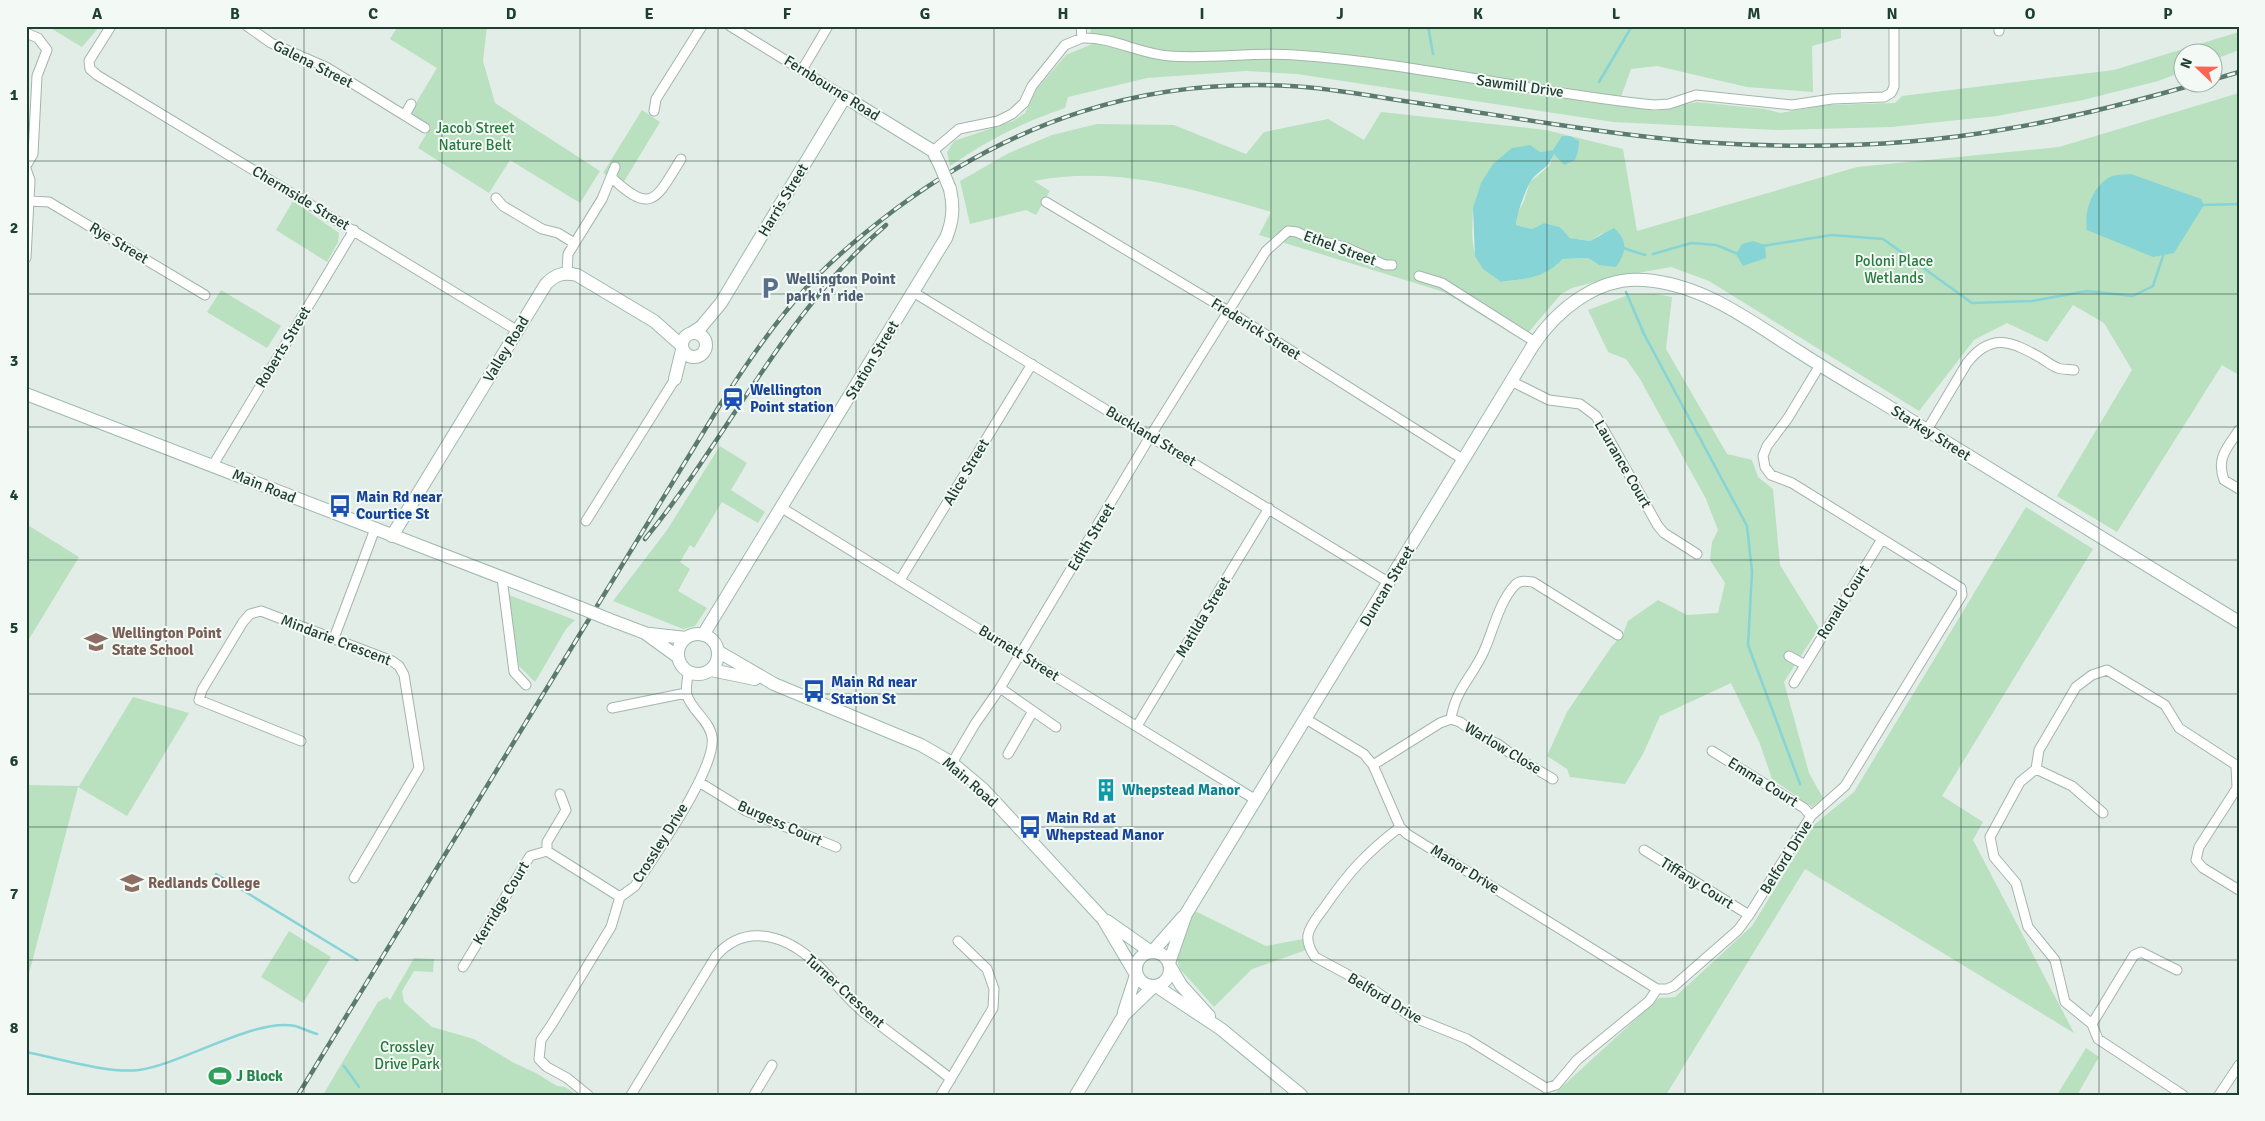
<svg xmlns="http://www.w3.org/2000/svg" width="2265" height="1121" font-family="Signika,sans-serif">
<rect width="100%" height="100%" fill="#e2ede7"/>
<!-- green -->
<path fill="#b9e0bf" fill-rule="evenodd" d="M47 26H100L82 47Z
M398 26H487L483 61 495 103 600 171 580 203 510 160 489 193 418 148 431 126 410 113 437 68 390 39Z
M1090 26H1841V38L1812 46 1813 92 1747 87 1657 66 1631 69 1618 105 1656 111 1697 102 1765 109 1780 113 1828 105 1895 103 1902 96 2114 70 2239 32V50L2213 60 2212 52H2182V72L2158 81 2083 100 1997 116 1891 127 1776 130 1613 122 1297 74 1246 71 1147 78 1068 97 1065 108C1019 124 990 139 950 166L947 152 954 141 1013 121 1025 113 1036 90 1066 55 1092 44Z
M2239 93V375L2222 365 2117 532 2057 496 2132 370 2104 323 2073 305 2047 342 2007 323 1974 340 1919 411 1709 281 1671 267 1610 278 1572 288 1561 294 1522 340 1444 292 1259 235 1271 212C1193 189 1116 165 1034 181L1050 191 1036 215 1026 210 970 224 960 181 1009 153 1052 135 1097 124 1174 125 1246 154 1264 132 1328 119 1364 140 1381 112 1546 130 1623 149 1637 231 1857 167 2059 147ZM1562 136 1549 166 1530 182 1524 201 1517 214 1516 225 1532 229 1544 223 1560 227 1570 238 1590 241 1603 233 1599 265 1588 258 1563 259C1545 277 1525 279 1501 282 1468 258 1472 245 1473 208L1540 152 1554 150Z
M642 110 660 122 622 185 603 173Z
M293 201 339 233 338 242 327 262 276 230Z
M221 290 281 326 267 348 207 312Z
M1631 294H1656L1672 297 1666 349 1727 454 1752 460 1758 477 1773 489 1780 565 1819 628 1784 682 1809 773 1823 798 1812 807 1772 779 1760 744 1731 683 1660 716 1643 754 1625 784 1570 777 1567 769 1547 756 1567 712 1612 646 1623 634 1628 621 1658 600 1687 615 1718 613 1725 583 1710 560 1712 542 1718 530 1706 499 1640 379 1626 359 1608 352 1588 310Z
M720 446 747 463 731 490 765 512 758 523 722 502 694 548 690 545 680 562 690 569 678 591 707 608 695 626 683 629 613 601 667 530Z
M2026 507 2093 549 1942 796 1983 822 1973 840 2074 1033 1805 869 1666 1095H1553L1659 998 1675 997 1752 926 1814 825 1854 792Z
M26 524 79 557 26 644Z
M506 594 575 620 566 629 535 682 519 666Z
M133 697 189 713 127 816 78 787 26 985V785L79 786Z
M1195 911 1266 946 1303 939 1306 950 1252 969 1214 1007 1180 969C1171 949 1185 929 1195 911Z
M289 931 331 957 303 1003 261 977Z
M414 958 434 959 433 972 414 971 402 991 404 1002 432 1027 474 1039 514 1063 536 1073 557 1086 565 1087 577 1095H323L378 1002 387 997 390 1000Z
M2086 1048 2099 1057 2077 1095H2057Z"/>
<!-- water -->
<path fill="#86d4d6" d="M1562 136H1570L1579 141 1578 152 1575 160 1564 165 1554 154C1547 171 1540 168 1531 181 1526 188 1516 216 1516 225L1532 229 1544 223 1560 227 1570 238 1590 241 1614 228C1628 241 1627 251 1616 267L1599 265 1588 258 1563 259C1544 278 1527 279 1501 282L1483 269 1475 256 1473 208 1481 183 1493 164 1512 148 1530 145 1540 152 1553 150Z
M2131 174 2201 199 2204 205 2174 253 2153 257 2087 230C2084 211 2092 187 2110 177 2115 174 2125 175 2131 174Z
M1753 241 1765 245 1766 258 1743 266 1736 254 1742 244Z"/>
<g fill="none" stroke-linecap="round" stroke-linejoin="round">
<!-- stream -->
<path stroke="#86d4d6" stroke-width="2.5" d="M1428 26 1433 54
M1599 82 1632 26
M2203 205 2239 204
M1762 246 1832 235 1883 239 1972 303 2032 301 2087 291 2133 296 2153 286 2164 253
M1623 248 1645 255
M1653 254 1691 243 1716 245 1738 254
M1626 292 1644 334 1747 526 1752 572 1748 645 1800 784
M216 874 357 960
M26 1052C57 1058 108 1074 139 1070 182 1064 257 1017 295 1026 302 1028 310 1032 317 1034
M344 1066 359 1087"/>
<defs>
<path id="street" d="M111 26 89 61 90 69 97 75 518 331
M247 26 271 43 326 67 425 128
M730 26 845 97
M1999 26V31
M26 33 38 38 47 50 37 76 33 154 26 166
M1082 38C1113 37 1139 54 1170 56 1211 59 1253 52 1295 55 1415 63 1534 93 1654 105L1669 104 1696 95 1792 105 1832 99 1884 97 1891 93 1894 87V26
M802 70 828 26
M654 111 656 99 702 26
M405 115 411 104
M933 151 959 129 998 121 1012 114 1024 103 1032 86 1065 45 1082 38 1081 26
M26 169 30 180 26 258
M611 177C652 216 656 199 681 159
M496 198 503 206 542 229 558 233 574 243
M29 201 49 202 205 295
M1046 202 1230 312 1464 460
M567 273 568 254 602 199 615 167
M1419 276 1442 283 1535 342
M913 292 1388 582
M1511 381 1549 400 1580 404 1596 416 1658 526 1664 533 1697 554
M1927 430 1967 363C1991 332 2011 341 2041 358 2046 361 2052 366 2058 368 2063 370 2069 369 2074 370
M2239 430C2227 448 2216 458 2224 480L2239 489
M213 465 354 230
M782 508 1256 800
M586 521 675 379
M502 578 514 672 526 685
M900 580 1032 364
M334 638 375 529
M1789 656 1805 665
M1794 683 1882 539
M1000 688 1056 727
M612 708 686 693
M1306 719 1364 754 1373 765 1400 827 1407 834 1657 989
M1451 719 1460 722 1478 735 1498 744 1514 756 1553 779
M1137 726 1269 508
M301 741 199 700 202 690 243 622 250 614 261 611 392 661 399 666 404 675 419 768 354 878
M1712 751 1804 808 1811 816
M1008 754 1033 711
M952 763 975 724 1000 688 1151 435 1266 251 1288 231 1297 232 1311 239 1345 247 1385 265H1392
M2239 764 2236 765 2237 788 2199 847 2196 860 2203 868 2239 890
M1373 765 1440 723 1451 719C1455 690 1473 676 1484 651 1493 631 1499 602 1515 585 1520 580 1526 581 1533 582L1618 635
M2036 769 2072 786 2103 813
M699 782 746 811 836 847
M1400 827C1366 853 1348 873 1324 908 1318 916 1310 925 1308 935 1307 942 1311 951 1315 957L1367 985 1410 1016 1467 1039 1546 1088 1556 1085 1577 1060 1649 1001 1657 989H1667L1674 986 1738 930 1749 915 1811 816 1845 786 1962 595 1961 588 1792 483 1771 475 1765 467 1763 456 1767 446 1788 418 1820 365
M1644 850 1749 915
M547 851 620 897
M463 967 530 856 547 851V842L566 810 560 794
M2092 1024 2134 955 2141 952 2177 970
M588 1095 567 1078 547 1067 539 1059 541 1040 552 1024 611 927 620 897 635 886C654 856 717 768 712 737 710 721 691 710 687 695 685 689 688 679 688 672
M631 1095 716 956C743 925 780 933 810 958 829 974 844 996 863 1012 892 1035 922 1056 951 1079
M754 1095 772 1065
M941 1095 993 1008 994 989 987 969 958 941
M2183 1095 2098 1039 2092 1024 2065 1002 2055 960 2028 927 2016 883 1994 857 1990 837 2020 782 2036 769 2039 750 2076 687 2092 675 2107 670 2165 705 2179 728 2236 765
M2219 1095 2239 1065"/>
<path id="secondary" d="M693 332 701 327 721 303 845 97 933 151 940 165
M682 345a12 12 0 1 1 24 0a12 12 0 1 1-24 0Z
M675 379 682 350
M26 394 581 608
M392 536 546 284C556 274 563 272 577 275L654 321 681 345
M608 619 645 633 678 657
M678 654a20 20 0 1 1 40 0a20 20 0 1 1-40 0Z
M650 634 686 638
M703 635 946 238C953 221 954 207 950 189
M719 652 774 684 921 745 952 763 983 789 1103 919 1135 973
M711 670 755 679
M1107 921 1151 952
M1153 951 1183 917
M1136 969a17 17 0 1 1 34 0a17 17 0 1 1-34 0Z
M1169 963 1186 914 1532 347C1556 310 1598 276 1644 280 1701 284 1746 318 1793 348 1821 366 1849 383 1878 400 1998 474 2118 548 2239 622
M1170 966 1181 985 1209 1016
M1156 986 1221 1029 1301 1095
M1124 1012 1136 975
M1076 1095 1124 1015 1153 987"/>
</defs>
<!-- street casing -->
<use href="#street" stroke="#a4b5ad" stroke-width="11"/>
<!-- secondary casing -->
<use href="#secondary" stroke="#9fbaad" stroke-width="14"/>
<!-- street -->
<use href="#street" stroke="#fff" stroke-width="9"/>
<!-- secondary -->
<use href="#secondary" stroke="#fff" stroke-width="12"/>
<defs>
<path id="rail" d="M2212 80 2239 72
M645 539C729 437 784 312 886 225
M298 1095 720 405C746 364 773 324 806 288 833 258 865 232 897 208 1015 121 1143 78 1290 86 1330 88 1371 96 1411 102 1506 116 1602 134 1699 142 1800 149 1906 147 2006 129 2073 118 2137 101 2203 82"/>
</defs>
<!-- rail casing -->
<use href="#rail" stroke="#5b7b6e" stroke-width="4.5"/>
<!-- rail -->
<use href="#rail" stroke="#f3f9f5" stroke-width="2.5" stroke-dasharray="8" stroke-linecap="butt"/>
<defs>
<path id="secondary-bridge" d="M940 165 950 189
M581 608 608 619"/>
</defs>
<!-- secondary-bridge casing -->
<use href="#secondary-bridge" stroke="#9fbaad" stroke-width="14" stroke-linecap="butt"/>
<!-- secondary-bridge -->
<use href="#secondary-bridge" stroke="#fff" stroke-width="12"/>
</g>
<!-- grid -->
<path fill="none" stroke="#203f33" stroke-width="1" stroke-opacity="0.55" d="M166 26V1095M304 26V1095M442 26V1095M580 26V1095M718 26V1095M856 26V1095M994 26V1095M1132 26V1095M1271 26V1095M1409 26V1095M1547 26V1095M1685 26V1095M1823 26V1095M1961 26V1095M2099 26V1095M26 161H2239M26 294H2239M26 427H2239M26 560H2239M26 694H2239M26 827H2239M26 960H2239"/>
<!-- icons -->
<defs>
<symbol id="parking-bare" viewBox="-9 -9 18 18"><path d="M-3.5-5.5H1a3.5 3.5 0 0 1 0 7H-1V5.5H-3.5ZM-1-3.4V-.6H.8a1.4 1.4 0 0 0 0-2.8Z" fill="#5c6f8a" stroke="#f3f9f5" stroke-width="2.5" paint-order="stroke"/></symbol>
<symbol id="station-bare" viewBox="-9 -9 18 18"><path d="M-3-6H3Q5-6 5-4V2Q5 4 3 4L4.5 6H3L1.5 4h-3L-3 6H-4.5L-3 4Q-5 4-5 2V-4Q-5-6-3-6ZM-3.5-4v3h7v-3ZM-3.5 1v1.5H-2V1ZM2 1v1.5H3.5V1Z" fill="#1a4fb4" stroke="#f3f9f5" stroke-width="2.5" paint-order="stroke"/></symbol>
<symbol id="bus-bare" viewBox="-9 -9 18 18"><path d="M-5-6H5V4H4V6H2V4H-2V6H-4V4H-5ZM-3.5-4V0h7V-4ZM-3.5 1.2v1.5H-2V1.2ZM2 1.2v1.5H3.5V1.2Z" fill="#1a4fb4" stroke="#f3f9f5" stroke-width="2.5" paint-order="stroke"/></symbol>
<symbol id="school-bare" viewBox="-9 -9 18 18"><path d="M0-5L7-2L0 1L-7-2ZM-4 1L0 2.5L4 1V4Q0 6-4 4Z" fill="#8d6e63" stroke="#f3f9f5" stroke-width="2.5" paint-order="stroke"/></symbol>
<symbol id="building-bare" viewBox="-9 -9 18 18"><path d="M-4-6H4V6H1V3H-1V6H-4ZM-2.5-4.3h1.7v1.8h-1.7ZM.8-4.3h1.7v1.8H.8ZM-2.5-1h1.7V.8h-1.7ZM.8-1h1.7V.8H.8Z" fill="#0f9aa8" stroke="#f3f9f5" stroke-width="2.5" paint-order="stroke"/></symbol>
<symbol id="stadium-bare" viewBox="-9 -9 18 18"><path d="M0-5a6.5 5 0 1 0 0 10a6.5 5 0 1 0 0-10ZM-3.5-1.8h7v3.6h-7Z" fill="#2e9e5b" stroke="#f3f9f5" stroke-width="2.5" paint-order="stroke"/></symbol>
</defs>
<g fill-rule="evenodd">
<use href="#parking-bare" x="754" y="272" width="32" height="32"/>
<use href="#station-bare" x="717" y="383" width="32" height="32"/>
<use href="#bus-bare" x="324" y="490" width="32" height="32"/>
<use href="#school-bare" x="80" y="626" width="32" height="32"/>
<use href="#bus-bare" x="798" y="675" width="32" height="32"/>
<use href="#building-bare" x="1090" y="774" width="32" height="32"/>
<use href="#bus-bare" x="1014" y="811" width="32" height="32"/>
<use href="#school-bare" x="116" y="867" width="32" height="32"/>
<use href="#stadium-bare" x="204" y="1060" width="32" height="32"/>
</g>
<g text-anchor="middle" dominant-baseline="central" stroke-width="4" stroke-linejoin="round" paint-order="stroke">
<!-- street labels -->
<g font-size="15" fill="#203f33" stroke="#f3f9f5">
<text transform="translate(313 64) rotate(27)">Galena Street</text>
<text transform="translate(1520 86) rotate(8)">Sawmill Drive</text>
<text transform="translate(832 88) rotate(32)">Fernbourne Road</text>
<text transform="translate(301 198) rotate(31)">Chermside Street</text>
<text transform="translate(783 200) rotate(-59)">Harris Street</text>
<text transform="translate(119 243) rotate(31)">Rye Street</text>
<text transform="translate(1340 248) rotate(20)">Ethel Street</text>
<text transform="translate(1256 329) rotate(32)">Frederick Street</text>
<text transform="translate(283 347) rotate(-59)">Roberts Street</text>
<text transform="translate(506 349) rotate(-59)">Valley Road</text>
<text transform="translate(872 360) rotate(-59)">Station Street</text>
<text transform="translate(1931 433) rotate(32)">Starkey Street</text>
<text transform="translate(1151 436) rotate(31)">Buckland Street</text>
<text transform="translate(1623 464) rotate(60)">Laurance Court</text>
<text transform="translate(966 472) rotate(-59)">Alice Street</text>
<text transform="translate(264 486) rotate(22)">Main Road</text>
<text transform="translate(1091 537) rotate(-59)">Edith Street</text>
<text transform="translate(1387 586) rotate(-59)">Duncan Street</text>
<text transform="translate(1843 602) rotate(-58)">Ronald Court</text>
<text transform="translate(1203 617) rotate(-59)">Matilda Street</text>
<text transform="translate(336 640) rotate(21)">Mindarie Crescent</text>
<text transform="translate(1019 653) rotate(32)">Burnett Street</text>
<text transform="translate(1503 748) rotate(31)">Warlow Close</text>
<text transform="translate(970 782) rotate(41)">Main Road</text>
<text transform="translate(1763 782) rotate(32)">Emma Court</text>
<text transform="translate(780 823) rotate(24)">Burgess Court</text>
<text transform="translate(660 843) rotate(-58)">Crossley Drive</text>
<text transform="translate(1786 857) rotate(-58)">Belford Drive</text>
<text transform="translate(1465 869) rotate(32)">Manor Drive</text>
<text transform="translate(1697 883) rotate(32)">Tiffany Court</text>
<text transform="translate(501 903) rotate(-59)">Kerridge Court</text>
<text transform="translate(845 991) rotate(42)">Turner Crescent</text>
<text transform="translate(1385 998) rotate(31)">Belford Drive</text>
</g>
<!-- park labels -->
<g font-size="15" fill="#28793d" stroke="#f3f9f5">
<text x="475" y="128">Jacob Street<tspan x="475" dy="17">Nature Belt</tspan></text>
<text x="1894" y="261">Poloni Place<tspan x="1894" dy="17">Wetlands</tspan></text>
<text x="407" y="1047">Crossley<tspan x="407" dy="17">Drive Park</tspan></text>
</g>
<!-- service labels -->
<g font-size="15" font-weight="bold" fill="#4e5e75" stroke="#f3f9f5" text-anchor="start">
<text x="786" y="279">Wellington Point<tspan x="786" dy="17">park 'n' ride</tspan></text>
</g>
<!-- transit labels -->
<g font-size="15" font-weight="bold" fill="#164399" stroke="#f3f9f5" text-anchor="start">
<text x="750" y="390">Wellington<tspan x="750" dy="17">Point station</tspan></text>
<text x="356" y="497">Main Rd near<tspan x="356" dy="17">Courtice St</tspan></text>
<text x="831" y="682">Main Rd near<tspan x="831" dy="17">Station St</tspan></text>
<text x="1046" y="818">Main Rd at<tspan x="1046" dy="17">Whepstead Manor</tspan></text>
</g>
<!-- education labels -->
<g font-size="15" font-weight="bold" fill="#785e54" stroke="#f3f9f5" text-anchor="start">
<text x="112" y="633">Wellington Point<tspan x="112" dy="17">State School</tspan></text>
<text x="148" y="883">Redlands College</text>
</g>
<!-- culture labels -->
<g font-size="15" font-weight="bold" fill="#0d838f" stroke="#f3f9f5" text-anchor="start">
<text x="1122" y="790">Whepstead Manor</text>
</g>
<!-- leisure labels -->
<g font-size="15" font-weight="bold" fill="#27864d" stroke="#f3f9f5" text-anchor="start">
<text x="236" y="1076">J Block</text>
</g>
</g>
<!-- border -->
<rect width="2265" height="1121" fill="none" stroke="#f3f9f5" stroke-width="55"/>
<!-- north arrow -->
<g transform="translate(2198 68) rotate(292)"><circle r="24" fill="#f3f9f5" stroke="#9fafa7"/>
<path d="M0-4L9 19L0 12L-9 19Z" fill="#fb6551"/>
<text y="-8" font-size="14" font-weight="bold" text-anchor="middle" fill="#203f33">N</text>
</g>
<rect x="28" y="28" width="2210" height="1066" fill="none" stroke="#203f33" stroke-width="2"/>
<g font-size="16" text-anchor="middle" font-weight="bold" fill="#203f33">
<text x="97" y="19">A</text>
<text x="235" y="19">B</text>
<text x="373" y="19">C</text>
<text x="511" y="19">D</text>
<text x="649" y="19">E</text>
<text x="787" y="19">F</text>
<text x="925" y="19">G</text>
<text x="1063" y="19">H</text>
<text x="1202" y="19">I</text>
<text x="1340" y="19">J</text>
<text x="1478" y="19">K</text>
<text x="1616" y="19">L</text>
<text x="1754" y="19">M</text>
<text x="1892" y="19">N</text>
<text x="2030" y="19">O</text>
<text x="2168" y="19">P</text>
<text x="14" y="100">1</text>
<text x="14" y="233">2</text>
<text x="14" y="366">3</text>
<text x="14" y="500">4</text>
<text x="14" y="633">5</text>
<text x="14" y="766">6</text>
<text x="14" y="899">7</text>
<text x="14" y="1033">8</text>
</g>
</svg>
